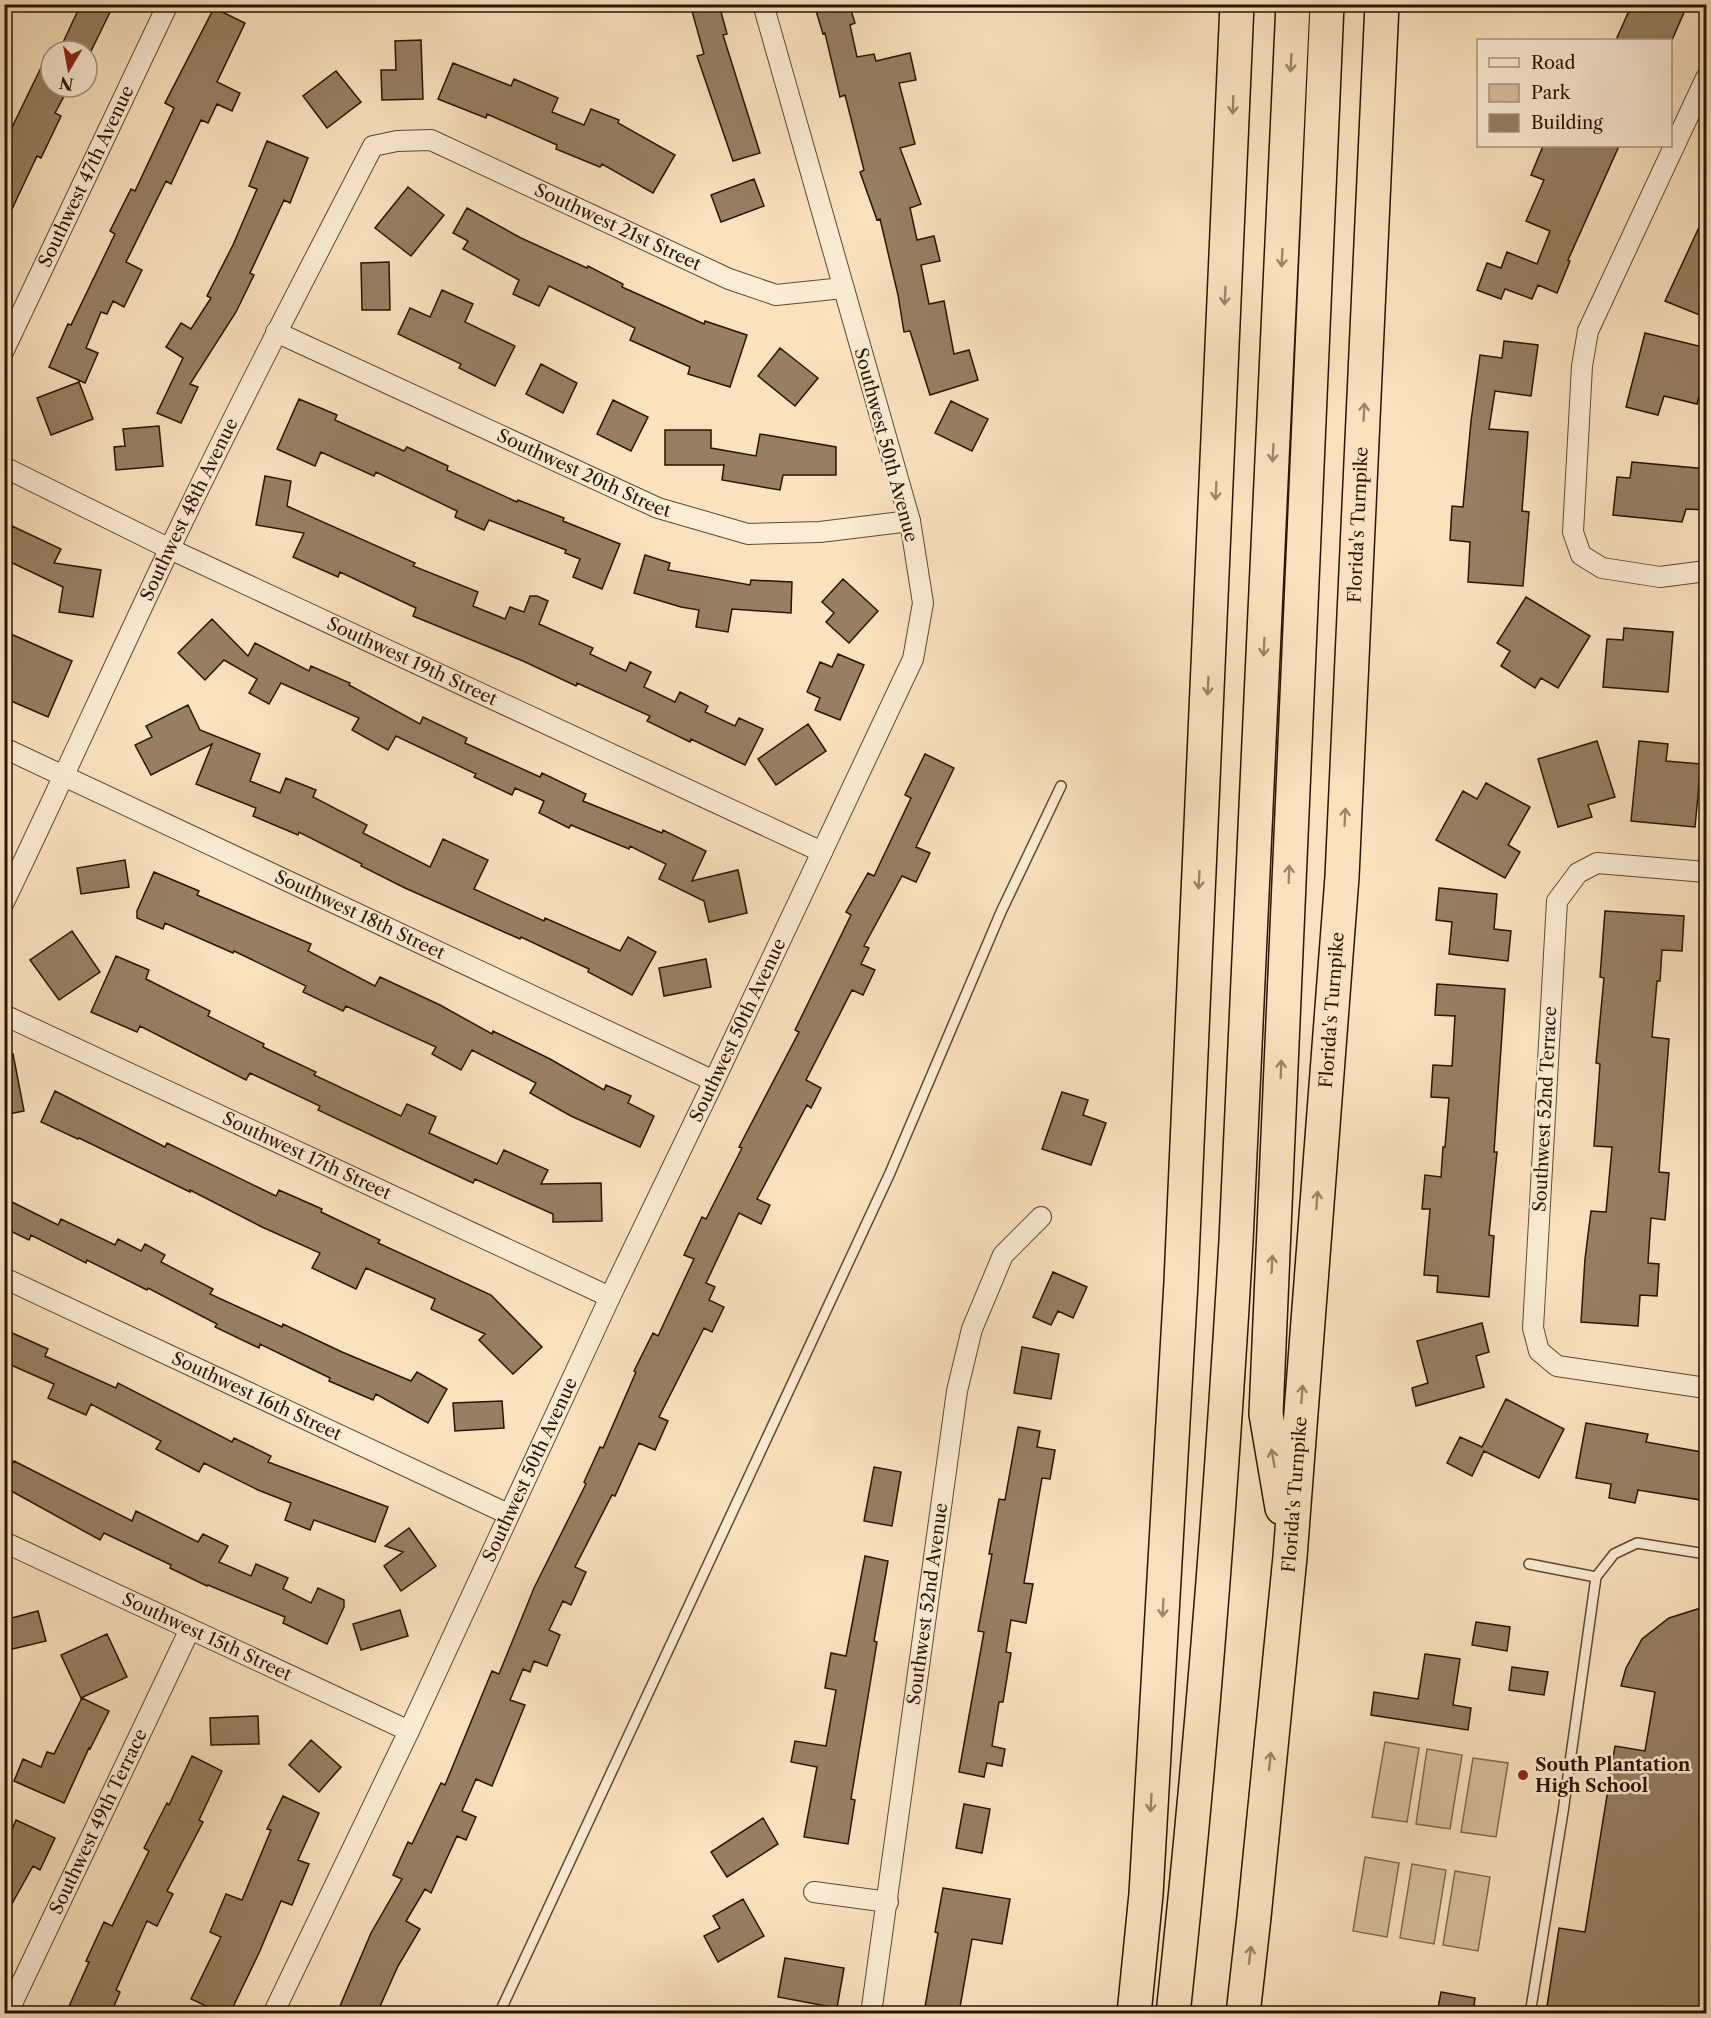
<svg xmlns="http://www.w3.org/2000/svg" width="1711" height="2018" font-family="'Libre Caslon Text',serif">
<rect width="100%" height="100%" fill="#fae2bf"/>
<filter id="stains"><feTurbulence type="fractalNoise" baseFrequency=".00333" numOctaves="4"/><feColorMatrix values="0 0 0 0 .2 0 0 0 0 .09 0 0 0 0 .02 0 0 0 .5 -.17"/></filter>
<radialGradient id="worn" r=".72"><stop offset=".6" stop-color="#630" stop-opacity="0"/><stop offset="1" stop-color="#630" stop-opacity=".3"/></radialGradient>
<!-- green -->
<path fill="#d7bf9f" stroke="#816a50" stroke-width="1.5" d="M1385 1742 1419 1748 1407 1822 1372 1817Z
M1427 1749 1462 1755 1450 1829 1416 1824Z
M1473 1758 1508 1763 1496 1837 1461 1832Z
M1365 1857 1399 1863 1387 1937 1353 1931Z
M1412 1864 1446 1870 1434 1944 1400 1938Z
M1455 1871 1490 1877 1478 1951 1443 1945Z"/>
<!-- building -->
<path fill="#977f63" stroke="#2b1400" stroke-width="1.5" d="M81 4H114L91 51H59Z
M690 4H719L727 34 723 35 760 153 733 161 697 56 704 54Z
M814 4H849L855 23 850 25 857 57 874 54 876 61 910 53 916 80 899 83 915 144 900 148 921 204 910 208 917 240 934 236 940 261 921 265 929 304 944 301 954 354 969 350 978 380 930 395 910 331 904 332 898 295 880 219 877 220 860 172 864 170 845 95 840 97 825 33 823 34Z
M1632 4H1672L1685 10 1672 40H1616Z
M214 8 245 23 217 82 240 93 232 111 217 104 208 123 201 120 171 184 166 181 126 262 142 270 124 307 113 301 107 314 101 312 86 348 98 353 85 383 49 367 68 324 71 325 115 234 110 231 131 189 135 191 174 108 165 103Z
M421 40 423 99 382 100 381 70H396L395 41Z
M51 47V87H69L55 113 61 116 41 158 37 156 4 226V144Z
M453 63 511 86 514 79 558 98 552 112 584 125 591 109 619 120 618 123 675 155 653 193 602 164 600 167 556 149 557 145 487 114 486 118 438 99Z
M336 71 361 102 327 128 303 96Z
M267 141 308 158 290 203 284 200 250 273 254 275 236 312 190 384 198 387 181 423 157 413 183 358 166 347 181 323 191 329 211 298 207 296 233 245 257 189 249 186Z
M1543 146H1619L1568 260 1570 261 1557 293 1538 285 1532 299 1505 289 1501 299 1477 290 1487 263 1501 268 1507 252 1537 264 1550 231 1526 221 1544 180 1531 175Z
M754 179 764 206 721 222 711 195Z
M408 187 444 215 411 256 375 228Z
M467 208 521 238 587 268 588 266 623 284 622 287 704 324 705 321 747 335 730 387 688 374 690 367 630 340 635 328 549 286 539 306 513 294 519 280 463 249 468 241 453 233Z
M1707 210V318L1665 301Z
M389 262 390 310H362L361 263Z
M442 290 473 304 465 322 515 346 495 386 459 368 461 364 398 334 410 308 430 317Z
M1645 333 1707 348V367L1697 404 1664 396 1658 415 1626 407Z
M1504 341 1538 345 1531 396 1495 391 1489 429 1528 432 1522 511 1529 512 1523 586 1468 582 1470 542 1450 540 1452 506 1463 507 1471 421 1480 355 1502 358Z
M780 348 818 378 795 406 758 376Z
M541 364 577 383 563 413 526 394Z
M79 382 93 419 51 435 37 398Z
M299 399 337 415 335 420 404 451 407 447 448 466 447 470 517 502 518 500 564 518 563 521 620 544 602 589 573 577 580 559 565 553 566 550 489 520 484 530 455 517 457 511 376 472 374 476 321 452 315 466 277 449Z
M613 400 648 417 631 451 597 434Z
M951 401 988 419 972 451 935 433Z
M159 426 163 466 116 470 114 447 125 446 123 429Z
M665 430H711V448L756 456 760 434 836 447V475H783L780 490 722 480 724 465H665Z
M1632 462 1707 469V510L1686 509 1682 522 1613 515 1617 477 1630 478Z
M265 476 291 481 287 506 415 563 413 566 478 592 473 606 505 619 510 607 524 612 530 596H537L548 601 539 624 593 648 590 654 626 671 630 662 651 672 644 687 675 702 680 692 708 706 705 712 735 726 739 718 763 729 745 765 691 739 690 742 647 721 650 716 577 683 576 686 523 661 413 616 416 608 340 572 338 577 293 557 304 533 256 525Z
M12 526 61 549 54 563 101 570 93 617 59 612 63 587 4 559V542Z
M645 555 670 563 668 570 750 585 751 580 792 582 791 613 732 609 728 632 696 627 699 610 681 607 634 593Z
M843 579 878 611 849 643 826 622 834 613 822 602Z
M1526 597 1590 636 1558 688 1541 678 1535 688 1501 666 1510 651 1497 643Z
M212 619 248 656 255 643 309 671 311 666 350 683 349 685 420 724 423 717 467 738 465 743 540 777 542 773 586 794 583 801 662 833 663 830 706 851 692 881 738 870 747 913 709 922 704 901 659 879 666 864 630 846 629 849 571 825 569 828 539 813 544 801 515 788 512 795 474 777 476 774 396 736 388 750 352 730 359 718 281 683 269 704 249 693 257 679 224 660 205 680 178 653Z
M1624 628 1673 632 1668 692 1603 687 1607 639 1623 640Z
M4 631 72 661 48 717 4 698Z
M838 654 864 665 840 720 815 710 820 698 807 692 820 662 832 667Z
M188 705 200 730 260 754 250 781 280 793 286 778 316 790 313 797 367 825 363 833 430 867 443 839 488 860 474 889 544 921 545 918 620 951 628 937 656 952 632 995 588 972 589 969 521 937 520 939 405 888 361 866 362 864 299 832 298 835 253 816 256 808 196 784 212 744 151 775 135 745 152 737 146 726Z
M808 724 826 751 776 785 758 759Z
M1597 741 1615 797 1588 805 1592 817 1558 827 1538 759Z
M1639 741 1668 744 1666 761 1701 764 1695 827 1631 821Z
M925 754 954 768 916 847 930 853 916 882 902 876 864 946 869 948 861 964 875 970 863 995 852 990 806 1080 821 1088 811 1108 807 1105 757 1199 770 1205 761 1224 739 1213 706 1283 715 1287 709 1300 724 1307 712 1332 704 1328 659 1417 668 1421 655 1450 639 1443 615 1496 612 1495 575 1567 586 1572 571 1605 563 1601 549 1630 560 1635 547 1666 534 1661 530 1672 523 1669 510 1700 525 1705 492 1786 476 1779 462 1811 476 1817 466 1840 457 1836 431 1893 425 1889 406 1921 420 1929 398 1966 377 2013H337L371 1933 402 1879 393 1875 408 1842 412 1844 441 1783 445 1785 492 1671 499 1674 534 1588 586 1484 584 1482 600 1447 603 1448 636 1372 634 1371 653 1333 658 1336 694 1259 684 1255 702 1217 706 1219 742 1148 739 1147 799 1032 795 1030 851 915 846 912 868 873 874 876 911 798 905 795Z
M1486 783 1530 807 1508 845 1520 852 1505 878 1436 840 1463 791 1477 799Z
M125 860 129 887 81 894 77 868Z
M154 872 199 891 197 895 311 944 308 951 375 986 380 977 440 1005 492 1034 493 1031 550 1059 604 1090 606 1085 631 1096 628 1103 654 1116 640 1147 571 1116 530 1093 536 1083 472 1050 461 1070 432 1054 436 1047 346 1006 343 1011 303 992 306 986 234 951 233 953 165 923 163 929 137 918V911Z
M1439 888 1497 894 1494 929 1511 931 1508 961 1449 954 1452 922 1436 920Z
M1605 911 1684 916 1682 951 1662 950 1660 981H1657L1652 1037 1669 1039 1659 1172 1669 1173 1665 1220 1651 1218 1648 1263 1659 1264 1657 1296 1640 1295 1638 1326 1581 1322 1585 1259 1591 1211 1606 1212 1612 1147 1594 1146 1600 1064 1596 1063 1604 978 1600 977Z
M72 931 100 972 59 1000 30 960Z
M116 956 149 970 146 979 210 1011 208 1016 264 1044 263 1047 316 1072 314 1075 401 1116 407 1104 436 1117 429 1133 497 1164 504 1150 548 1170 541 1184 601 1183 602 1221 553 1222V1214L475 1179 473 1183 430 1163 318 1110 320 1106 250 1073 246 1080 140 1026 137 1032 91 1012Z
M706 959 711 987 664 996 659 968Z
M1437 984 1505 989 1494 1152H1497L1489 1235 1494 1236 1489 1297 1437 1292 1438 1276 1424 1275 1430 1209H1422L1425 1175 1441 1177 1443 1147H1445L1449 1098 1431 1097 1433 1065 1452 1066 1455 1016 1435 1015Z
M13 1054 24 1111 4 1115V1055Z
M55 1091 165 1147 167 1143 276 1196 279 1190 322 1209 321 1212 380 1240 378 1243 491 1295 542 1347 513 1374 479 1340 485 1334 431 1309 435 1299 366 1268 356 1289 312 1268 320 1253 262 1227 190 1190V1192L79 1138 78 1139 41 1122Z
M1062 1092 1088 1100 1083 1115 1106 1123 1091 1165 1042 1149Z
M4 1198 58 1225 61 1219 115 1245 118 1239 141 1251 145 1244 165 1255 161 1262 213 1289 210 1294 282 1327 283 1324 342 1352 411 1381 417 1372 447 1389 428 1423 376 1394 373 1400 329 1381 330 1378 260 1344 259 1348 215 1327 217 1324 148 1288 147 1290 87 1260 86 1263 31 1235 29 1240 4 1228Z
M1053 1272 1087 1287 1073 1318 1058 1311 1051 1325 1033 1317Z
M1482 1323 1489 1352 1476 1356 1484 1387 1416 1406 1412 1388 1428 1383 1417 1341Z
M10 1332 48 1349 45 1356 116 1388 118 1383 232 1442 234 1438 271 1456 268 1462 388 1507 375 1542 314 1520 310 1530 285 1520 291 1503 258 1490 204 1463 199 1472 156 1449 161 1441 91 1404 86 1415 48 1398 54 1384 4 1362V1344Z
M1022 1347 1059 1354 1051 1399 1014 1393Z
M1506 1399 1564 1429 1539 1478 1484 1451 1472 1476 1447 1463 1460 1437 1482 1447Z
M502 1401 504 1428 455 1431 453 1403Z
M1586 1423 1648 1434 1646 1442 1707 1453V1501L1638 1490 1635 1503 1609 1498 1611 1484 1576 1478Z
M1018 1427 1040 1431 1037 1447 1055 1450 1050 1479 1042 1478 1024 1583 1033 1584 1026 1623 1011 1620 1006 1652 1011 1653 1003 1702H999L992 1746 1005 1749 1002 1766 987 1763 984 1777 959 1772 984 1632 978 1631 992 1554H989L999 1499 1005 1500Z
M14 1461 132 1521 136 1511 198 1542 203 1534 228 1546 219 1562 251 1576 256 1564 288 1578 283 1589 311 1603 318 1588 344 1600V1607L327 1644 283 1623 285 1617 208 1585 207 1586 170 1568 171 1565 104 1533 100 1540 4 1487V1479Z
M874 1467 901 1472 892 1526 864 1521Z
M409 1528 436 1566 401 1591 384 1566 403 1552 385 1546Z
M865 1556 888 1561 874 1641 877 1642 851 1799 855 1800 848 1844 804 1837 817 1767 791 1762 795 1741 826 1746 836 1690 825 1688 831 1653 846 1656Z
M1707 1606V2013H1546L1559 1928 1585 1932 1615 1746 1645 1751 1655 1692 1621 1686 1626 1668 1642 1639 1669 1618Z
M400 1610 408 1636 361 1650 353 1624Z
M38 1611 46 1641 4 1651V1620Z
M1476 1622 1510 1627 1507 1651 1472 1645Z
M107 1634 127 1677 81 1698 61 1655Z
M1425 1654 1460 1659 1453 1705 1471 1708 1468 1730 1371 1715 1374 1692 1418 1699Z
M1512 1667 1548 1672 1544 1695 1509 1690Z
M82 1698 109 1711 90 1749 89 1748 64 1803 14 1781 23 1759 41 1767 47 1752 54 1754Z
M258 1716 259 1744 211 1745 210 1718Z
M311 1740 341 1767 319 1792 289 1765Z
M192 1756 222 1771 199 1820 203 1822 167 1891 173 1894 157 1926 147 1921 116 1990 120 1992 111 2013H66L89 1962 86 1961 104 1922 112 1926 149 1851 144 1848 167 1803 169 1805Z
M283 1796 319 1813 298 1860 309 1864 292 1905 281 1901 259 1953 230 2013H221L191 1999 221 1937 210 1932 226 1894 242 1900 271 1830 267 1829Z
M964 1804 990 1809 982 1853 956 1848Z
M763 1818 778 1844 727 1877 711 1852Z
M16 1820 55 1838 40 1870 33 1866 4 1918 5 1846Z
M943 1888 1010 1899 1002 1944 972 1939 959 2013 925 2007 938 1933 935 1932Z
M743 1899 764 1936 718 1962 704 1936 720 1928 713 1916Z
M785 1958 844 1968 837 2008 778 1997Z
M1441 1992 1475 1998 1473 2013H1437Z"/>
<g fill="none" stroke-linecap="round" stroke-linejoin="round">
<defs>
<path id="lane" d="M1529 1564 1596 1577
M499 2014 890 1173 1001 912 1061 786
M1530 2014 1563 1812 1596 1577 1614 1554 1637 1543 1706 1554"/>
<g id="street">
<path d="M1706 78 1588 331 1582 366 1573 532 1581 555 1602 568 1660 577 1706 571"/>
<path id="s1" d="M276 332 658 508 748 534 820 532 910 521"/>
<path id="s2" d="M4 350 168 4"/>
<path id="s3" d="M4 467 170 549 822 852"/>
<path id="s4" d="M4 748 714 1081"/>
<path d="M1706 872 1597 863 1578 873 1557 901 1533 1328 1539 1351 1557 1366 1706 1388"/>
<path id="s5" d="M4 902C61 784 114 665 170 548 235 412 304 279 373 146L397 141 431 140 729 279 776 295 843 288"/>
<path id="s6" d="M4 1015 610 1297"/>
<path id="s7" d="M4 1278 508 1514"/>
<path id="s8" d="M4 1542 409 1731"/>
<path d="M814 1892 888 1902"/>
<path id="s9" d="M7 2014 190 1629"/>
<path id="s10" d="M273 2014 409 1731 610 1297 714 1081 913 659 923 603 910 521 763 4"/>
<path id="s11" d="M871 2014 957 1391 972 1329 1003 1255 1041 1217"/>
</g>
<g id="highway">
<path d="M1282 1508 1266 1414 1327 4"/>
<path d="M1134 2014 1146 1894 1181 1282 1237 4"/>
<path d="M1173 2014C1201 1757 1221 1499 1236 1241L1293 4"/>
<path id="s12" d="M1243 2014 1254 1917 1290 1557 1342 877 1382 4"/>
</g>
</defs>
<!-- lane casing -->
<use href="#lane" stroke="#5f4830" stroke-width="12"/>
<!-- street casing -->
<use href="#street" stroke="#5f4830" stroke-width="22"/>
<!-- highway casing -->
<use href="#highway" stroke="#2b1400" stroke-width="36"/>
<!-- lane -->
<use href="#lane" stroke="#fcecd5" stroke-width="9"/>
<!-- street -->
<use href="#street" stroke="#fcecd5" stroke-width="20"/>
<!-- highway -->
<use href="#highway" stroke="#fae2bf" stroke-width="33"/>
</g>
<!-- one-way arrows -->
<defs><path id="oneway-shaft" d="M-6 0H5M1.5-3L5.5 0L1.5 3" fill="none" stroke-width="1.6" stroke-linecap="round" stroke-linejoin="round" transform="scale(1.5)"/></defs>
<g stroke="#9d8569">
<use href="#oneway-shaft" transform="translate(1291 63) rotate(93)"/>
<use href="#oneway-shaft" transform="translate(1233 105) rotate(92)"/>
<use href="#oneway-shaft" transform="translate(1282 258) rotate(93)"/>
<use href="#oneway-shaft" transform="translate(1225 296) rotate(93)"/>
<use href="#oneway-shaft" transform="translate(1364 412) rotate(-87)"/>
<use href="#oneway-shaft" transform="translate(1273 453) rotate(93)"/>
<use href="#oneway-shaft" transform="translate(1216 491) rotate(93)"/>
<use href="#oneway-shaft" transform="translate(1264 647) rotate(93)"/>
<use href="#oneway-shaft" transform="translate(1208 686) rotate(93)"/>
<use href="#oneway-shaft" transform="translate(1345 817) rotate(-87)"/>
<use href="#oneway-shaft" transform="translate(1289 874) rotate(-88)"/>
<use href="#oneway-shaft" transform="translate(1199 880) rotate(93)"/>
<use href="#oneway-shaft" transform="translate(1281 1069) rotate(-88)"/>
<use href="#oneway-shaft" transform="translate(1317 1200) rotate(-86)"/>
<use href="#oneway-shaft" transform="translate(1272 1264) rotate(-87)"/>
<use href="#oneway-shaft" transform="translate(1302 1394) rotate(-86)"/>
<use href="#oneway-shaft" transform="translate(1273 1458) rotate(-100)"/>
<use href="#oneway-shaft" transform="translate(1163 1608) rotate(93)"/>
<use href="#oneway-shaft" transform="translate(1270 1761) rotate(-84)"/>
<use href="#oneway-shaft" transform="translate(1151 1803) rotate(93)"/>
<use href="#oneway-shaft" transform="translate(1250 1955) rotate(-83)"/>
</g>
<!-- markers -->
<circle fill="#8f2418" stroke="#fcecd5" stroke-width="2" cx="1523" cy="1775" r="6"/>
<g text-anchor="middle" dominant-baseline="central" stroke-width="5" stroke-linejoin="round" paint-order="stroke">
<!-- street labels -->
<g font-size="18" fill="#2b1400" stroke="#fcecd5">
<text stroke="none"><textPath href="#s2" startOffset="192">Southwest 47th Avenue</textPath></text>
<text stroke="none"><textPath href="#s5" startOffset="1106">Southwest 21st Street</textPath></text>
<text transform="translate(886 445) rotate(75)">Southwest 50th Avenue</text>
<text stroke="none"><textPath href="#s1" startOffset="339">Southwest 20th Street</textPath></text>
<text stroke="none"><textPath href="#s5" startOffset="434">Southwest 48th Avenue</textPath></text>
<text stroke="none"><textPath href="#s12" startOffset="1494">Florida's Turnpike</textPath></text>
<text stroke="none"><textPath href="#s3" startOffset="452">Southwest 19th Street</textPath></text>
<text stroke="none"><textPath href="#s4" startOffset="393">Southwest 18th Street</textPath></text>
<text stroke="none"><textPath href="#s12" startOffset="1008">Florida's Turnpike</textPath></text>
<text stroke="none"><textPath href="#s10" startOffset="1088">Southwest 50th Avenue</textPath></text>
<text transform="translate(1545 1109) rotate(-87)">Southwest 52nd Terrace</text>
<text stroke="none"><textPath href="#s6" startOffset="334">Southwest 17th Street</textPath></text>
<text stroke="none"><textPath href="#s7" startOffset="279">Southwest 16th Street</textPath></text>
<text stroke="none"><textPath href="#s10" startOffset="602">Southwest 50th Avenue</textPath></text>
<text stroke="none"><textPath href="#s12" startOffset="522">Florida's Turnpike</textPath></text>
<text stroke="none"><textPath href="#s11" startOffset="414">Southwest 52nd Avenue</textPath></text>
<text stroke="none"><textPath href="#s8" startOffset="224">Southwest 15th Street</textPath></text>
<text stroke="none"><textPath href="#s9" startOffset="213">Southwest 49th Terrace</textPath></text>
</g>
<!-- poi labels -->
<g font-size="18" font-weight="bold" fill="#2b1400" stroke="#fcecd5" text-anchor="start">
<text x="1535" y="1765">South Plantation<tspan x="1535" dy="21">High School</tspan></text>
</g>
</g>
<!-- margin -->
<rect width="1711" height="2018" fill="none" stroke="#fae2bf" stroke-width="24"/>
<rect x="6" y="6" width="1699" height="2006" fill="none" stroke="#2b1400" stroke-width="3"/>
<rect x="12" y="12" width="1687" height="1994" fill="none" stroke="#2b1400" stroke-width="1.5"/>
<!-- legend -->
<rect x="1477" y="39" width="195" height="108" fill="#fcecd5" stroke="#a89680" stroke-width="1.5"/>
<rect x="1489" y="58" width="30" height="9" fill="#fcecd5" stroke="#a89680" stroke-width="1.5"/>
<text x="1531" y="69" font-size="18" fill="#2b1400">Road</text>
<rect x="1489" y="84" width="30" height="18" fill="#d7bf9f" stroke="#a89680" stroke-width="1.5"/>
<text x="1531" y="99" font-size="18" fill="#2b1400">Park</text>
<rect x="1489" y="114" width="30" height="18" fill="#977f63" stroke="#a89680" stroke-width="1.5"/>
<text x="1531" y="129" font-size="18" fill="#2b1400">Building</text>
<!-- north arrow -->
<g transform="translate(69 69) rotate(190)"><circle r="28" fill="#fcecd5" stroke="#a89680" stroke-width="1.5"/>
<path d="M0-4.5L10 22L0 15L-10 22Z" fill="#8f2418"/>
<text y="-9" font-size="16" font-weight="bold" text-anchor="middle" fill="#2b1400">N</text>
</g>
<rect width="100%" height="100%" filter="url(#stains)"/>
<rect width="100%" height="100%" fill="url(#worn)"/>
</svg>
